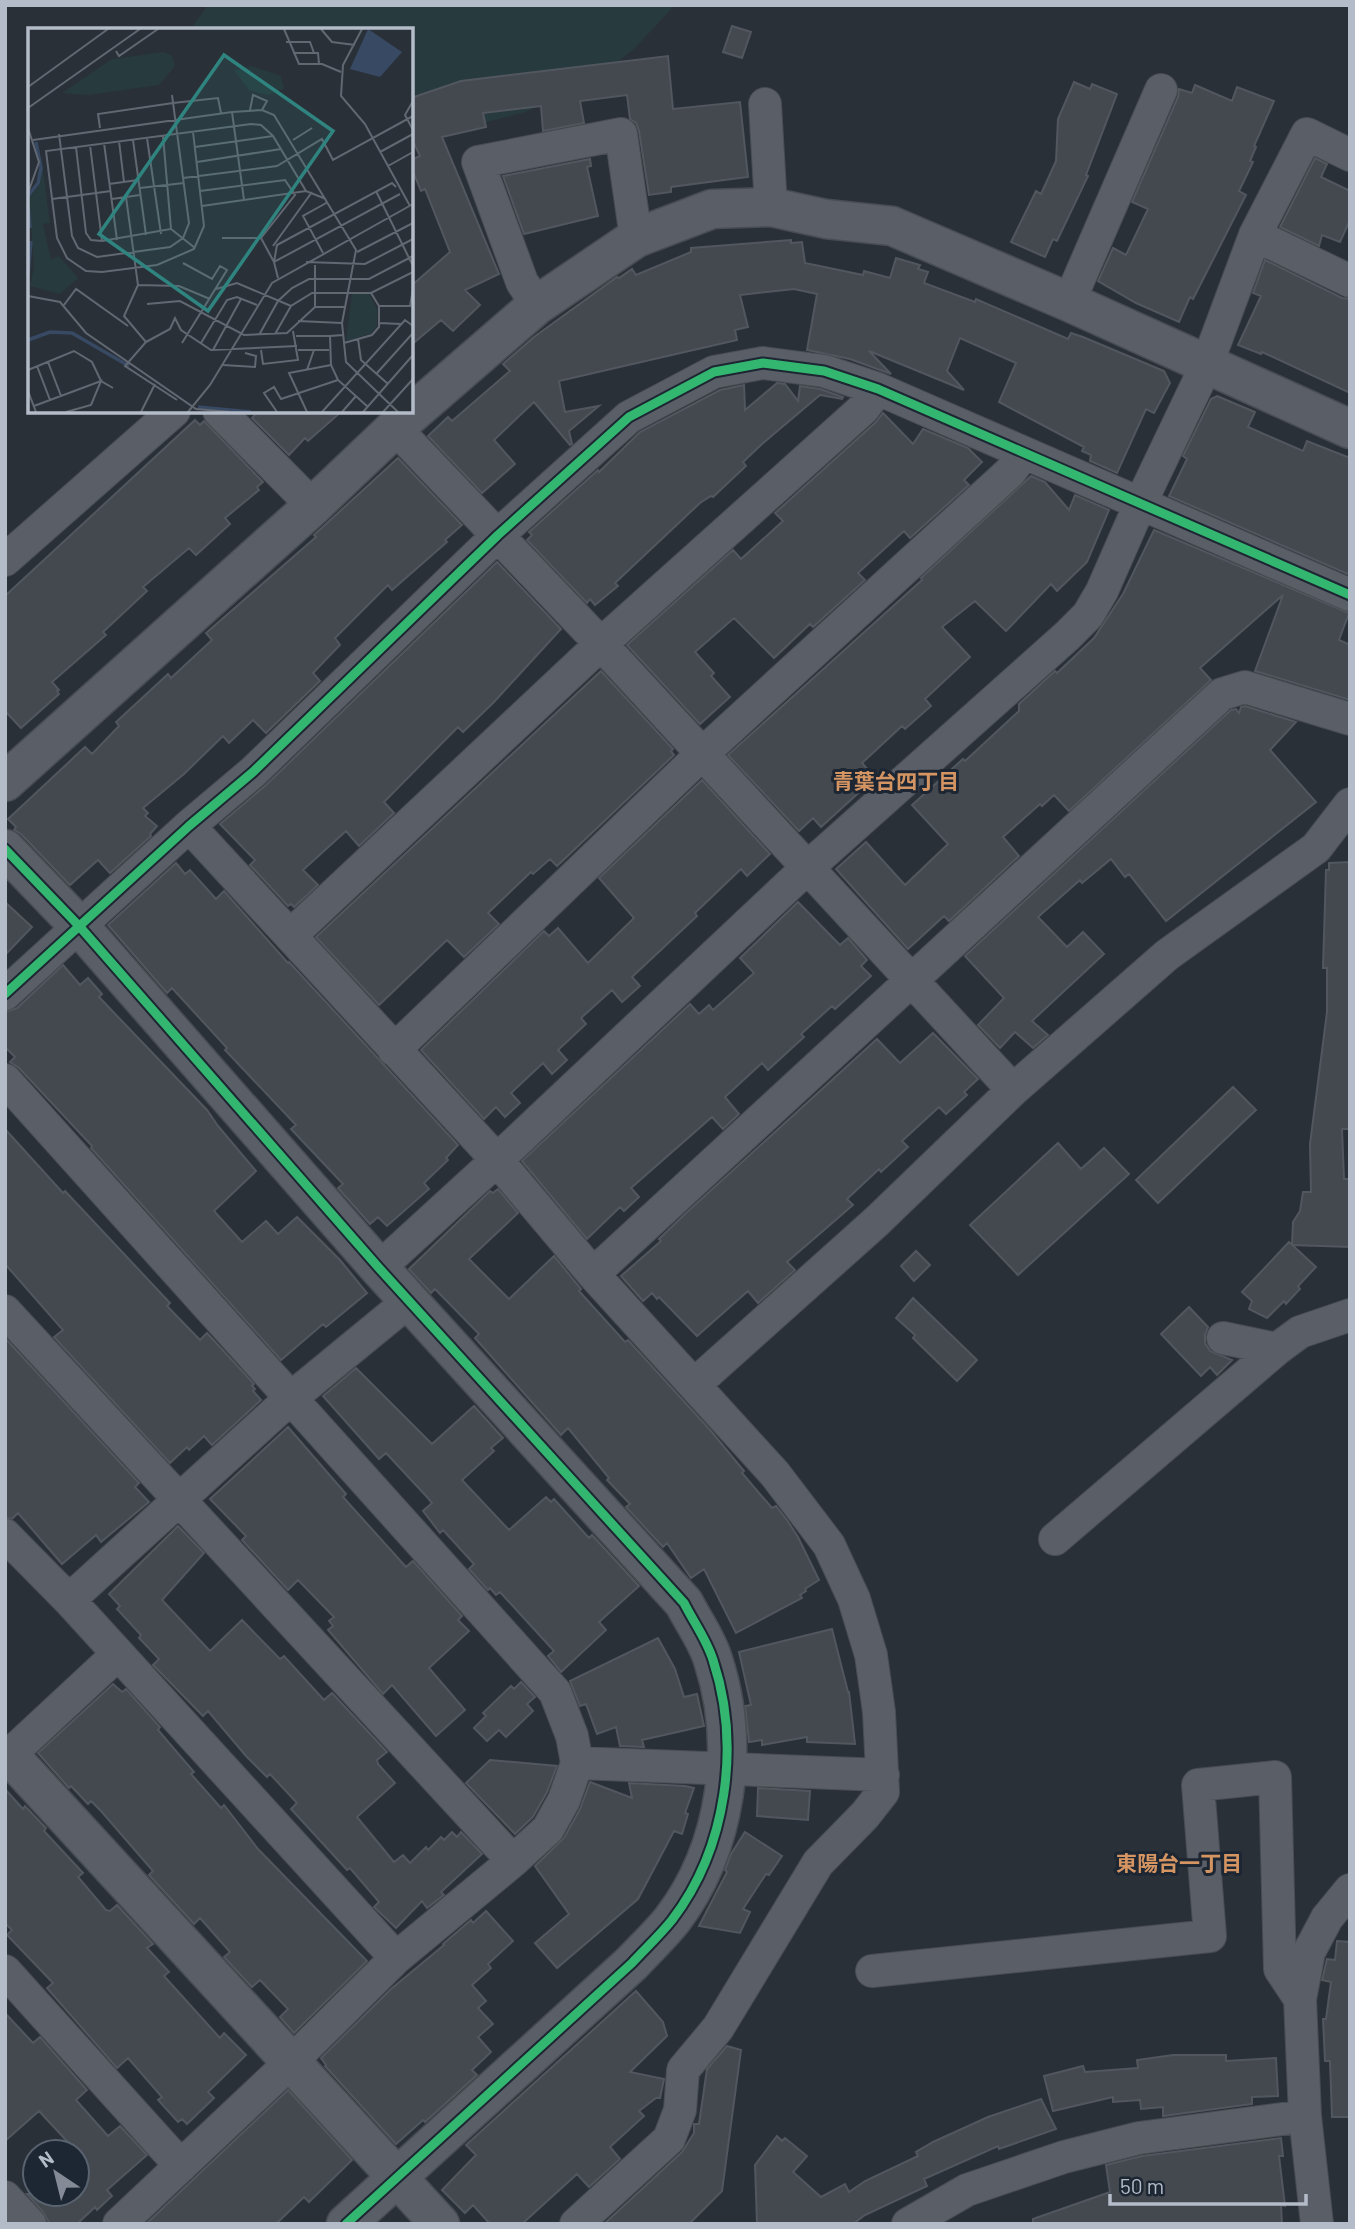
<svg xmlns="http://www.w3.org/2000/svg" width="1355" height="2229" font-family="Barlow,'Noto Sans JP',sans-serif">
<rect width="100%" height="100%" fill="#2a3038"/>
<!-- green -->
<path fill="#273a3e" d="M208 5H675L635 48 589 85 525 112 411 142V30H190Z"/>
<!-- building -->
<path fill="#444950" stroke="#52575f" stroke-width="2" d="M732 26 751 32 742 58 723 52Z
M668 56 673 109 740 102 748 177 671 187V192L649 195 639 131 636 123 630 119 627 95 580 101 584 123 543 131 541 106 483 113 486 127 442 137 499 274 465 290 480 305 453 331 441 320 411 345V286L450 252 425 189 421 191 411 167V160L420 156 411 137V98L461 81Z
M1074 82 1090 89 1092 84 1117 94 1086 175 1088 176 1057 241 1053 239 1045 257 1011 242 1036 191 1041 194 1056 161 1058 119Z
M1195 85 1232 101 1237 87 1274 101 1254 146 1256 147 1250 161 1253 162 1239 191 1246 195 1193 299 1190 297 1179 322 1136 303 1098 281 1113 248 1126 255 1148 209 1132 202 1178 97 1179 89 1192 93Z
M1315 158 1327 164 1321 177 1350 191V220L1340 242 1322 235 1319 246 1280 227Z
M590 159 591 166 587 167 598 216 524 234 503 176Z
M791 240V243L802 242 805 263 863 275 864 271 890 278 896 258 920 265 918 269 928 272 924 283 975 302 976 299 1068 339 1071 333 1083 337 1164 371 1170 383 1154 413 1146 409 1117 473 1090 461 1091 455 1082 451 1084 447 999 402 1016 363 960 338 947 371 964 390 869 351 891 374 850 359 807 350 817 294 794 289 740 295 748 327 735 330 737 340 559 381 565 412 599 406 569 431 572 444 570 445 534 402 494 440 515 464 482 493 428 436 448 417 452 421 510 371 503 364 534 337 617 277 619 278 632 269 636 275 691 252V248Z
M1265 260 1342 298 1350 299V393L1262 352 1261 354 1238 345 1261 296 1253 293Z
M777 383 785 384 798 401 800 386 820 389 843 397 842 399 820 395 762 444 743 462 746 466 713 497 711 496 700 503 615 583 618 586 595 605 590 599 587 603 527 540 532 535 529 532 598 470 599 472 640 432 720 390 744 385 745 410Z
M1217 396 1255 412 1248 427 1303 451 1307 441 1350 458V575L1169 496 1187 459 1183 456 1211 399Z
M258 411H342L308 441 305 438 289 455 252 418Z
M883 413 913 444 923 429 968 448 982 462 964 480 969 485 910 538 904 531 858 573 865 580 813 627 810 624 774 658 734 618 695 652 714 673 711 676 730 697 700 724 627 645 733 550 741 559 783 521 775 513 876 422Z
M195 420 200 425 204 421 263 482 257 487 259 490 225 518 230 524 196 555 189 548 143 587 147 591 103 632 106 635 52 682 59 690 57 691 59 694 21 728 5 711V596Z
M398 458 462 525 445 540 447 542 392 590 388 585 335 638 340 645 313 673 320 681 266 733 253 720 229 743 223 736 184 774 143 808 148 813 145 816 157 826 150 834 151 836 110 873 98 860 70 885 21 834 14 830 16 827 8 819 85 747 92 754 119 726 116 722 168 674 171 678 212 640 206 633 316 537 314 535Z
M1031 476 1045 482 1069 510 1075 495 1109 510 1087 562 1057 591 1051 584 1006 631 975 601 942 627 970 657 925 699 931 706 905 729 902 726 862 763 875 778 821 827 813 818 799 831 728 755 922 580 921 578Z
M1154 530 1349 613 1339 640 1350 645V700L1255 671 1283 595 1200 668 1211 680 1069 811 1054 795 1042 806 1040 804 1003 837 1019 856 949 921 944 916 908 949 836 869 866 842 905 885 948 844 912 805 963 759 965 761 1019 711V704L1055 671 1057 673 1094 638 1123 594Z
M497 562 561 629 494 702 463 732 458 727 384 802 394 813 359 846 346 831 303 870 318 885 294 907 291 904 288 906 250 865 255 860 220 824 266 785Z
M601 671 673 749 671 751 674 755 557 866 550 859 533 874 531 872 488 913 499 924 464 957 447 940 379 1005 316 937Z
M1245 706 1296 722 1270 750 1316 802 1166 921 1129 874 1125 877 1111 859 1082 883 1080 880 1038 917 1067 947 1083 932 1104 954 1032 1021 1048 1035 1033 1048 1015 1032 1000 1048 978 1025 1004 998 965 956 1231 710 1236 709 1239 713 1241 707Z
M702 780 770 854 747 876 741 869 695 913 697 916 632 977 640 986 622 1002 612 990 581 1018 586 1024 558 1050 567 1060 552 1074 543 1063 511 1093 520 1103 505 1117 496 1107 484 1119 421 1050 544 931 549 936 558 928 588 963 634 918 599 878Z
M1350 862V1129H1342L1344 1179H1349L1350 1247 1292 1245 1293 1222 1300 1211 1303 1192H1311L1310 1144 1327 1012V968H1323L1326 870H1329V863Z
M176 863 185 874 190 870 216 899 224 891 288 963 289 962 458 1145 446 1158 448 1160 424 1183 429 1189 387 1226 378 1217 370 1224 338 1188 343 1184 291 1129 296 1125 225 1050 227 1048 172 988 167 993 108 925Z
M5 902 32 927 5 955Z
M798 902 840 945 848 938 867 960 861 966 871 976 835 1009 832 1006 801 1034 804 1037 768 1070 762 1063 725 1097 739 1114 723 1129 712 1117 631 1188 639 1197 624 1211 620 1207 587 1239 522 1161 690 1004 699 1014 709 1005 713 1010 754 973 740 958Z
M63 965 80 985 88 978 102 994 99 997 207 1110 218 1126 256 1171 214 1211 242 1242 266 1221 278 1234 297 1217 340 1260 367 1293 326 1327 323 1324 281 1360 91 1148 92 1146 19 1068 10 1062 15 1057 5 1047V1012L17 1008Z
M933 1033 978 1079 964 1092 967 1095 946 1114 939 1107 902 1141 908 1147 881 1172 879 1169 847 1199 853 1205 787 1262 795 1270 758 1303 748 1291 697 1336 659 1297 657 1299 652 1293 643 1301 621 1276 661 1241 659 1239 685 1214 877 1039 900 1063Z
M1233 1087 1256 1110 1158 1203 1136 1180Z
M5 1129 63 1193 65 1191 170 1303 167 1306 200 1340 207 1333 254 1384 252 1386 255 1389 253 1391 261 1400 212 1445 204 1436 189 1450 187 1447 170 1463 54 1337 63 1330 5 1264Z
M1058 1143 1081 1169 1104 1148 1129 1174 1018 1275 970 1225Z
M498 1189 518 1213 469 1259 509 1299 554 1256 581 1289 579 1291 625 1342 628 1340 711 1431 744 1471 742 1473 772 1508 776 1506 787 1520 798 1537 819 1580 805 1589 806 1591 800 1595 802 1598 736 1633 704 1569 691 1578 667 1543 663 1547 626 1507 630 1504 607 1480 609 1478 568 1428 561 1435 475 1338 479 1334 435 1289 431 1293 409 1269 490 1191 493 1193Z
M1289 1242 1316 1267 1298 1286 1300 1289 1286 1304 1284 1301 1267 1318 1249 1309 1252 1301 1242 1292Z
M916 1251 930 1265 914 1281 901 1266Z
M913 1298 977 1360 957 1381 913 1338 915 1335 896 1318Z
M1189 1307 1208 1327 1205 1335V1343L1210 1351 1232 1360 1217 1375 1210 1367 1201 1376 1161 1334Z
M5 1338 139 1483 135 1487 149 1502 101 1542 96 1535 62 1564 18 1513 12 1519 5 1517Z
M356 1368 432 1444 474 1406 503 1438 491 1448 494 1451 462 1480 509 1530 546 1497 551 1502 554 1499 589 1538 592 1535 639 1586 599 1622 606 1630 561 1672 548 1656 554 1651 500 1592 496 1595 490 1588 488 1590 469 1569 474 1564 443 1530 440 1533 423 1511 432 1503 427 1497 386 1453 379 1459 323 1396Z
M288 1427 346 1494 343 1497 406 1567 413 1561 462 1616 458 1620 469 1631 429 1668 465 1710 436 1736 392 1685 383 1694 328 1630 333 1626 329 1621 334 1617 298 1580 288 1590 242 1540 246 1536 210 1499Z
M178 1526 204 1553 162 1600 210 1651 242 1620 280 1659 284 1656 324 1700 332 1693 387 1752 377 1760 378 1764 395 1783 357 1817 394 1862 403 1855 410 1863 426 1847 428 1850 441 1837 444 1840 452 1832 457 1837 461 1832 482 1854 441 1892 444 1895 427 1908 422 1901 396 1928 374 1907 379 1902 350 1868 347 1870 291 1809 297 1803 270 1774 267 1777 246 1756 208 1711 203 1716 153 1665 159 1659 139 1638 141 1635 117 1609 120 1606 109 1594Z
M832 1629 848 1692H849L855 1744 807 1742V1737L762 1745V1740L749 1742 745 1706 751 1705 739 1652Z
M658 1638 675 1669 684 1697 697 1694 704 1726 642 1740 644 1747 620 1746 616 1727 597 1734 586 1704 580 1706 570 1681Z
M521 1682 535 1697 527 1704 533 1711 506 1737 499 1730 487 1741 474 1728 486 1716 483 1713 511 1686 514 1689Z
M113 1684 122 1692 126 1689 160 1727 158 1730 194 1772 191 1774 221 1808 224 1805 258 1849 367 1961 294 2033 280 2017 288 2009 260 1980 252 1987 224 1957 230 1952 200 1918 194 1924 149 1875 153 1871 101 1811 91 1801 88 1804 71 1786 69 1788 38 1753Z
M490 1760 557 1766 547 1792 533 1817 515 1834 466 1783Z
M590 1782 632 1798 629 1783 685 1786 694 1788 685 1813 688 1814 682 1834 674 1831 638 1899 557 1968 535 1943 569 1914 535 1866 564 1838 580 1809Z
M758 1788 810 1791 808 1820 757 1816Z
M5 1789 23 1809 25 1806 46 1828 44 1831 83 1873 78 1877 106 1910 110 1911 117 1905 153 1944 147 1948 169 1972 164 1976 220 2038 224 2033 246 2055 208 2092 214 2098 187 2124 182 2119 178 2122 158 2100 162 2097 128 2058 117 2068 47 1988 53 1983 7 1935 12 1930 5 1923Z
M745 1832 782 1856 769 1875 766 1874 743 1909 750 1912 740 1933 699 1926 727 1872 725 1870 731 1854Z
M486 1911 513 1941 488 1964 491 1968 472 1985 486 2001 478 2008 493 2024 478 2037 491 2052 472 2070 477 2075 425 2122 423 2120 396 2144 325 2066 326 2065 321 2058 391 1989 444 1945 443 1944 471 1920 473 1923Z
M1337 1941 1350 1942V2117H1332L1330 2061H1325L1323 2019H1326L1331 1982 1322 1980 1327 1959 1335 1960Z
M636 1991 663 2022 667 2036 630 2072 664 2079 660 2098H656L639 2111 644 2116 610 2147 620 2159 589 2187 577 2174 522 2224H490L473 2205 465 2213 442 2190 476 2155 466 2145Z
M5 2013 33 2043 40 2037 87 2090 76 2100 108 2136 120 2126 147 2155 107 2190 112 2196 97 2210 95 2207 77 2224H50L43 2212 27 2194H77V2152L39 2111 5 2141Z
M727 2046 741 2050 722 2191 689 2224H604L682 2152 694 2133V2124H699L707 2069Z
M1173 2055H1226V2061L1276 2058 1278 2096 1252 2097V2104L1163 2116V2107L1141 2109 1140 2100 1113 2102V2097L1053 2111 1044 2076 1083 2066 1085 2072 1138 2068 1137 2060Z
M288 2090 352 2160 309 2202 304 2197 276 2224H146Z
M1041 2099 1056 2129 999 2149 998 2146 924 2179 927 2186 865 2215 853 2224H757L755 2165 777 2136 782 2141 785 2138 807 2156 793 2172 821 2197 845 2184 849 2192 865 2181 918 2156 916 2152 933 2142 988 2117Z
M1281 2138 1283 2156H1279L1285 2206 1281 2205 1282 2224H1033V2219L1110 2192 1106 2165 1142 2156Z"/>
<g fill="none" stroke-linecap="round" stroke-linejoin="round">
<defs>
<path id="minor" d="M765 104 771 207
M1255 235 1350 281
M1069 302 1161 90
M537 305 522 282 478 162 621 134 636 238
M219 411 313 506
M395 428 601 644 1013 1090
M5 560 174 411
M189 826 497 1160 593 1274 775 1474 829 1545 854 1599 871 1655 879 1712 883 1792 865 1815 818 1863 718 2028 683 2070 680 2110 669 2139 576 2224
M291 935 601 644 864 408 878 389
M5 994 189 826 253 772 498 535 629 417 714 372 763 363 824 371 878 389 1350 595
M394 1050 702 754 1010 472 1024 453
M5 1080 555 1692 572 1736 577 1763 564 1800 548 1829 513 1861 396 1958 291 2062 119 2224
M379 1268 497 1160 807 868 1067 636 1088 615 1102 591 1141 502 1207 364 1255 235 1307 134 1350 155
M593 1274 1222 694 1245 687 1350 719
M5 1311 513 1861
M1223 1338 1277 1349
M695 1384 876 1222 1013 1090 1167 955 1316 848 1350 804
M5 1535 69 1600 396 1958
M1055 1539 1277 1349 1300 1332 1350 1315
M69 1600 291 1398 409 1301
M5 1759 118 1654
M577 1763 883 1775
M5 1971 181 2166
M872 1971 1210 1936 1198 1785 1275 1777 1280 1969 1300 1999 1305 2116 1317 2224
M1300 1999 1309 1952 1327 1918 1350 1890
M5 2197 30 2224
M908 2224 967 2190 1064 2157 1139 2138 1305 2116"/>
<path id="tertiary" d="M5 782 313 506 395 428 537 305 636 238 712 209 771 207 826 219 892 226 1069 302 1350 429
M5 849 80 927 379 1268 684 1603C693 1621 707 1640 713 1660 741 1745 727 1848 672 1920 660 1935 645 1949 632 1963L346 2224
M9 1755 440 2224"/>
</defs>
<!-- minor casing -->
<use href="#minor" stroke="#484c53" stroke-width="34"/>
<!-- tertiary casing -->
<use href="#tertiary" stroke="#484c53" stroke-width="41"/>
<!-- minor -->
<use href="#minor" stroke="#5a5e66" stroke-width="32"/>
<!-- tertiary -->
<use href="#tertiary" stroke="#5a5e66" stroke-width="38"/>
<defs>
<path id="cycleway" d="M5 849 80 927 379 1268 684 1603C693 1621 707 1640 713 1660 741 1745 727 1848 672 1920 660 1935 645 1949 632 1963L346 2224
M5 994 189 826 253 772 498 535 629 417 714 372 763 363 824 371 878 389 1350 595"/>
</defs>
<!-- cycleway casing -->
<use href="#cycleway" stroke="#1d2633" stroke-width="13"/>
<!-- cycleway -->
<use href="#cycleway" stroke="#33b770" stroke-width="9"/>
</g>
<g text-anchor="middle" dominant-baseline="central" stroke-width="6" stroke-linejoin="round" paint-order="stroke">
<!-- neighbourhood labels -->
<g font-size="21" font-weight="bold" fill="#d59563" stroke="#1d2633">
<text x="896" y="780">青葉台四丁目</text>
<text x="1179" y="1862">東陽台一丁目</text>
</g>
</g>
<!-- overview -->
<g transform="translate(28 28)">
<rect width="385" height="385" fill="#2a3038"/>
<path d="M136 24 144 28 147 38 131 57 60 67 34 65 84 31ZM223 38 253 48 256 61 239 67 221 62 206 42ZM13 126 22 195 15 196 23 232 31 228 50 250 32 266 2 258 6 239 1 170 10 159ZM324 266H341L349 281V298L342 306 318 313Z" fill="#273a3e"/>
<path d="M340 1 374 24 352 49 322 41Z" fill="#384963"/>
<path fill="none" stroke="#384963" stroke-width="3.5" d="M0 168 10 155 13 140 8 114M0 177 2 200M0 247 3 213M0 312 22 304 44 305 101 338M170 379 223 384"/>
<path fill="none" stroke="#616872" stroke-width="2" d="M256 1 271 36H294L313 44M293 1 304 14 327 17M334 1 315 37 313 68 337 96 382 178M258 14H282L286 25M88 23 91 28 130 1M265 25H290L291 36M0 59 80 1M385 73 377 87 385 102M0 80 112 1M222 82 225 67 239 73 234 82M204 84 216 172M0 100 11 134 0 165M72 100 70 86 145 75 190 70 193 85M165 104 176 198 166 221 129 237 74 244 58 243 39 230 29 210 18 123 223 96 233 97 245 108 278 163M31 106 44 208 50 220 69 229 142 219 155 210 161 195 144 67M119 110 133 206M5 112 204 84 234 82 246 87 328 222 314 295 318 334 370 384M105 112 118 207M265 112 284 100M91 113 96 154M76 115 89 212M62 117 74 213M48 119 58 205 63 212 74 213 143 201 135 108M167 119 245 108M352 124 385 106M169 134 253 121M360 138 385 124M155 150 249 138 294 111 305 132 385 88M81 156 110 152M112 160 156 155M172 163 257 152 267 167 233 210M348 163 385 238M98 169 110 257 96 288 118 314 97 338 149 372M24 171 83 163M84 171 112 167M174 178 278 163 298 171M0 200V242M143 201 167 220M194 210H233L246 234 372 166M245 218 284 164M329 224 385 195M295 225 275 188 300 174M278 234 337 236 385 211M287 237V279M250 250 246 234 249 217 364 155 368 159M110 257 151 258 182 271M188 261 209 255 263 278M0 268 32 274 58 305 168 381 202 384M119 276 152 273 216 307 259 305 287 279H317M36 277 48 261 100 298M351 278H382L385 261M270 293 314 295M351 295 373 296M247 306 263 278 284 265H343L385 244M231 307 250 273 264 260 281 251H341L385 228M315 307 302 308 303 337 310 352 340 379M268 308H302M330 311 333 332 360 356M118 314 142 301 147 290 153 302 183 322 269 318M154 315 199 242 192 238 184 251 155 235M173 315 199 272 209 269 229 277M316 315 344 307 351 299V278L343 265M185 322 213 271M233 322 235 336 270 332 265 303M270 322H301M20 334 33 368M195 337 227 339 228 328 217 325M9 338 22 372M0 342 46 323 64 334 73 353 85 360M279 342 286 322M349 345 385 305M0 363 8 384M6 378 73 353 63 377 38 384M113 384 127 356M160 384 182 357 244 255 385 176M249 384 236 365 246 359 253 371 310 352M279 384 261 345 303 337M294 384 377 292 385 298M314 384 328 368M335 384 385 327M355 384 385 351"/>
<path fill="#308480" fill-opacity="0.15" stroke="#308480" stroke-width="3.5" d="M196 27 305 103 180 283 71 206Z"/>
<rect width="385" height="385" fill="none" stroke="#b4bcc9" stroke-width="3.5"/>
</g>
<!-- border -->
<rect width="1355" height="2229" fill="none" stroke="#b4bcc9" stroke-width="14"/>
<!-- north arrow -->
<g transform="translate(56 2173) rotate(325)"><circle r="33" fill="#1d2633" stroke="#59626f" stroke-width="2"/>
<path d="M0-5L12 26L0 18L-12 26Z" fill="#848b96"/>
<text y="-10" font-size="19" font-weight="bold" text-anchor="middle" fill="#b4bcc9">N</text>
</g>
<!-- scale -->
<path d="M1110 2194v10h196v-10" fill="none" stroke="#b4bcc9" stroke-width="3.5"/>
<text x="1120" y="2194" font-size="21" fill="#b4bcc9" stroke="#1d2633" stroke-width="5" paint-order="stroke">50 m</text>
</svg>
